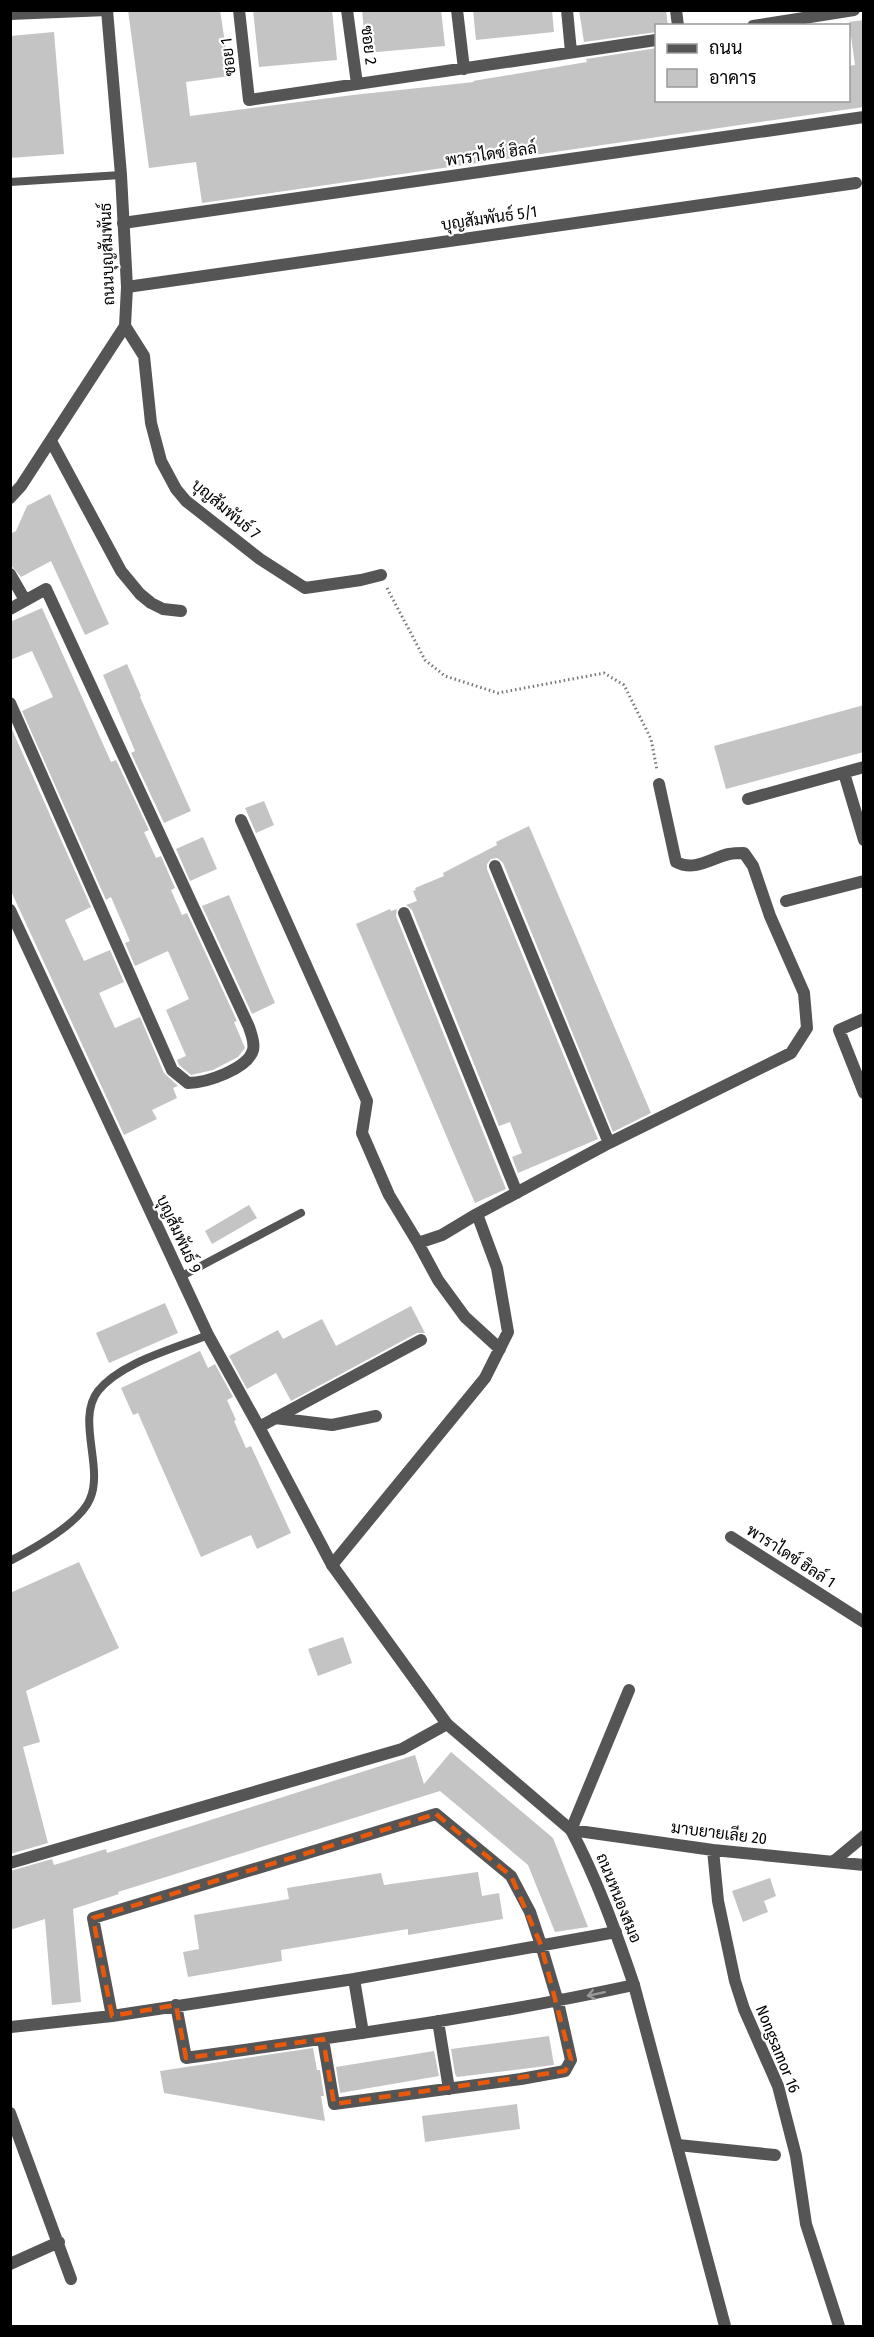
<svg xmlns="http://www.w3.org/2000/svg" width="874" height="2337" font-family="'Fira Sans Condensed',Sarabun,sans-serif">
<rect width="100%" height="100%" fill="#fff"/>
<!-- building -->
<path fill="#c4c4c4" d="M128 10H220L230 76 186 82 190 116 353 95 474 82 473 81 587 62 586 59 657 48V100H849V66L855 65 849 22 864 20V107L202 203 196 162 149 168Z
M253 10H332L337 60 259 67Z
M362 10H441L445 46 366 53Z
M473 10H552L554 32 476 40Z
M579 10H666L668 26H657V32L584 42Z
M54 32 64 154 10 158V36Z
M50 494 109 624 85 635 51 561 21 577 10 564V534L16 531 27 506Z
M42 608 111 762 116 760 149 830 144 832 156 858 161 856 175 888 171 890 182 915 187 913 237 1021 234 1022 245 1048 238 1057 213 1070 191 1075 179 1065 177 1060 186 1056 166 1010 189 999 168 951 135 966 125 943 130 941 111 897 106 900 22 711 53 697 32 651 10 660V622Z
M127 664 141 696 140 697 191 811 164 823 131 753 135 751 103 675Z
M864 705V752L726 789 714 746Z
M10 725 91 907 65 920 84 961 110 950 124 982 99 993 115 1028 140 1017 164 1073 178 1086 173 1088 177 1098 152 1110 157 1119 124 1135 10 889Z
M264 801 274 825 256 833 245 808Z
M529 826 651 1113 613 1132 503 863 497 858 491 859 487 864V869L598 1139 518 1173 512 1157 522 1153 510 1122 499 1126 412 910 406 905 417 901 413 891 416 890 415 888 444 876 443 873 497 845 496 842Z
M203 837 217 869 190 881 176 849Z
M229 895 275 1003 252 1014 202 906Z
M390 909 391 911 397 909 396 916 506 1189 475 1203 356 924Z
M249 1205 257 1218 212 1244 205 1231Z
M165 1303 178 1333 109 1363 96 1333Z
M411 1306 425 1333H417L291 1401 276 1373 247 1389 229 1356 278 1330 283 1339 322 1319 336 1346Z
M200 1351 208 1368 215 1364 233 1397 227 1400 236 1420 234 1421 246 1448 251 1446 291 1533 257 1549 251 1535 201 1557 138 1413 133 1415 121 1388Z
M79 1562 119 1648 26 1691 40 1742 23 1747 48 1843 10 1854V1593Z
M343 1637 352 1663 318 1676 308 1649Z
M451 1752 553 1838 588 1927 555 1932 528 1865 440 1791 118 1892 119 1894 73 1909 81 2002 52 2005 45 1919 10 1930V1871L52 1859 54 1865 106 1849 107 1853 415 1755 424 1784Z
M478 1872 482 1896 499 1893 503 1919 408 1935V1929L281 1950 282 1961 188 1977 183 1952 199 1949 194 1915 289 1899 287 1888 381 1873 384 1885Z
M770 1878 776 1896 764 1901 768 1912 743 1922 732 1891Z
M549 2036 554 2065 457 2077 455 2074 451 2049Z
M313 2048 317 2070H320L324 2096H321L325 2121 164 2093 160 2071Z
M434 2051 439 2076 340 2093 336 2067Z
M517 2104 520 2129 425 2142 422 2116Z"/>
<g fill="none" stroke-linecap="round" stroke-linejoin="round">
<!-- path -->
<path stroke="#777" stroke-width="3" stroke-dasharray="1.5 3" stroke-linecap="butt" d="M387 588 425 660 445 676 498 693 604 673 624 685 651 739 657 770"/>
<!-- service -->
<path stroke="#555" stroke-width="8" d="M10 16 107 12
M10 182 121 175
M180 1277 301 1213
M10 1561C33 1549 80 1523 90 1499 104 1468 76 1419 98 1391 121 1362 174 1349 208 1335"/>
<!-- minor -->
<path stroke="#555" stroke-width="12" d="M239 10 249 100 656 40
M347 10 357 84
M457 10 464 69
M567 10 571 52
M676 10 678 26
M753 26 854 10
M123 223 864 117
M127 287 856 183
M125 326 144 356 151 423 161 461 176 489 186 501 260 559 305 588 361 580 381 575
M51 441 121 571 140 594 151 603 163 609 181 611
M10 574 25 600
M10 609 46 589 249 1027C251 1034 255 1042 253 1050 248 1069 206 1083 188 1083L172 1070 10 703
M844 773 864 840
M748 799 864 767
M241 820 367 1101 362 1133 389 1195 418 1243 438 1280 465 1317 500 1349
M495 866 609 1143
M786 901 864 881
M404 913 517 1193
M864 1019 839 1030 864 1093
M418 1243 442 1235 477 1214
M275 1418 332 1425 376 1416
M259 1427 421 1340
M731 1537 864 1622
M332 1565 485 1378 508 1332 497 1268 477 1214 609 1143 791 1053 807 1028 804 993 770 916 753 866 744 853C739 853 734 853 729 854 711 858 695 872 676 862L659 784
M629 1690 571 1830 713 1850 864 1865
M713 1850 718 1901 735 1981 744 2009 778 2086 796 2156 806 2224 839 2326
M834 1861 864 1836
M10 1863 402 1749 447 1724
M354 1979 363 2033
M176 2005 186 2058C336 2037 486 2017 634 1985
M112 2016 93 1918 436 1814 511 1876 530 1912 541 1945 558 2002 571 2060 565 2071 521 2079 334 2104 323 2039
M438 2021 449 2089
M11 2027 112 2016 354 1979 616 1932
M10 2113 71 2279
M678 2145 775 2155
M10 2264 59 2242"/>
<!-- tertiary -->
<path stroke="#555" stroke-width="12" d="M10 498 21 486 125 326 127 287 121 175 107 10
M10 910 208 1335 259 1427 332 1565 447 1724 571 1830C597 1879 616 1932 634 1985L725 2326"/>
</g>
<!-- one-way arrows -->
<defs><path id="oneway-shaft" d="M-6 0H5M1.5-3L5.5 0L1.5 3" fill="none" stroke-width="1.6" stroke-linecap="round" stroke-linejoin="round" transform="scale(1.5)"/></defs>
<use stroke="#999" href="#oneway-shaft" transform="translate(596 1994) rotate(168)"/>
<!-- marked area -->
<path fill="none" stroke="#e8590c" stroke-width="4.5" stroke-dasharray="12 8" stroke-linejoin="round" d="M436 1814 511 1876 541 1945 571 2060 565 2071 334 2104 323 2039 186 2058 176 2005 112 2016 93 1918Z"/>
<g text-anchor="middle" dominant-baseline="central" stroke-width="4.5" stroke-linejoin="round" paint-order="stroke">
<!-- street labels -->
<g font-size="16" fill="#000" stroke="#fff">
<text transform="translate(369 45) rotate(83)">ซอย 2</text>
<text transform="translate(228 57) rotate(-97)">ซอย 1</text>
<text transform="translate(491 154) rotate(-8)">พาราไดซ์ ฮิลล์</text>
<text transform="translate(489 218) rotate(-8)">บุญสัมพันธ์ 5/1</text>
<text transform="translate(107 254) rotate(-92)">ถนนบุญสัมพันธ์</text>
<text transform="translate(226 509) rotate(40)">บุญสัมพันธ์ 7</text>
<text transform="translate(179 1234) rotate(65)">บุญสัมพันธ์ 9</text>
<text transform="translate(791 1556) rotate(33)">พาราไดซ์ ฮิลล์ 1</text>
<text transform="translate(719 1833) rotate(7)">มาบยายเลีย 20</text>
<text transform="translate(619 1898) rotate(68)">ถนนหนองสมอ</text>
<text transform="translate(778 2049) rotate(68)">Nongsamor 16</text>
</g>
</g>
<!-- border -->
<rect width="874" height="2337" fill="none" stroke="#000000" stroke-width="24"/>
<!-- legend -->
<rect x="655" y="24" width="195" height="78" fill="#ffffff" stroke="#999999" stroke-width="1.5"/>
<rect x="667" y="44" width="30" height="9" fill="#555555" stroke="#999999" stroke-width="1.5"/>
<text x="709" y="54" font-size="18" fill="#000000">ถนน</text>
<rect x="667" y="69" width="30" height="18" fill="#c4c4c4" stroke="#999999" stroke-width="1.5"/>
<text x="709" y="84" font-size="18" fill="#000000">อาคาร</text>
</svg>
